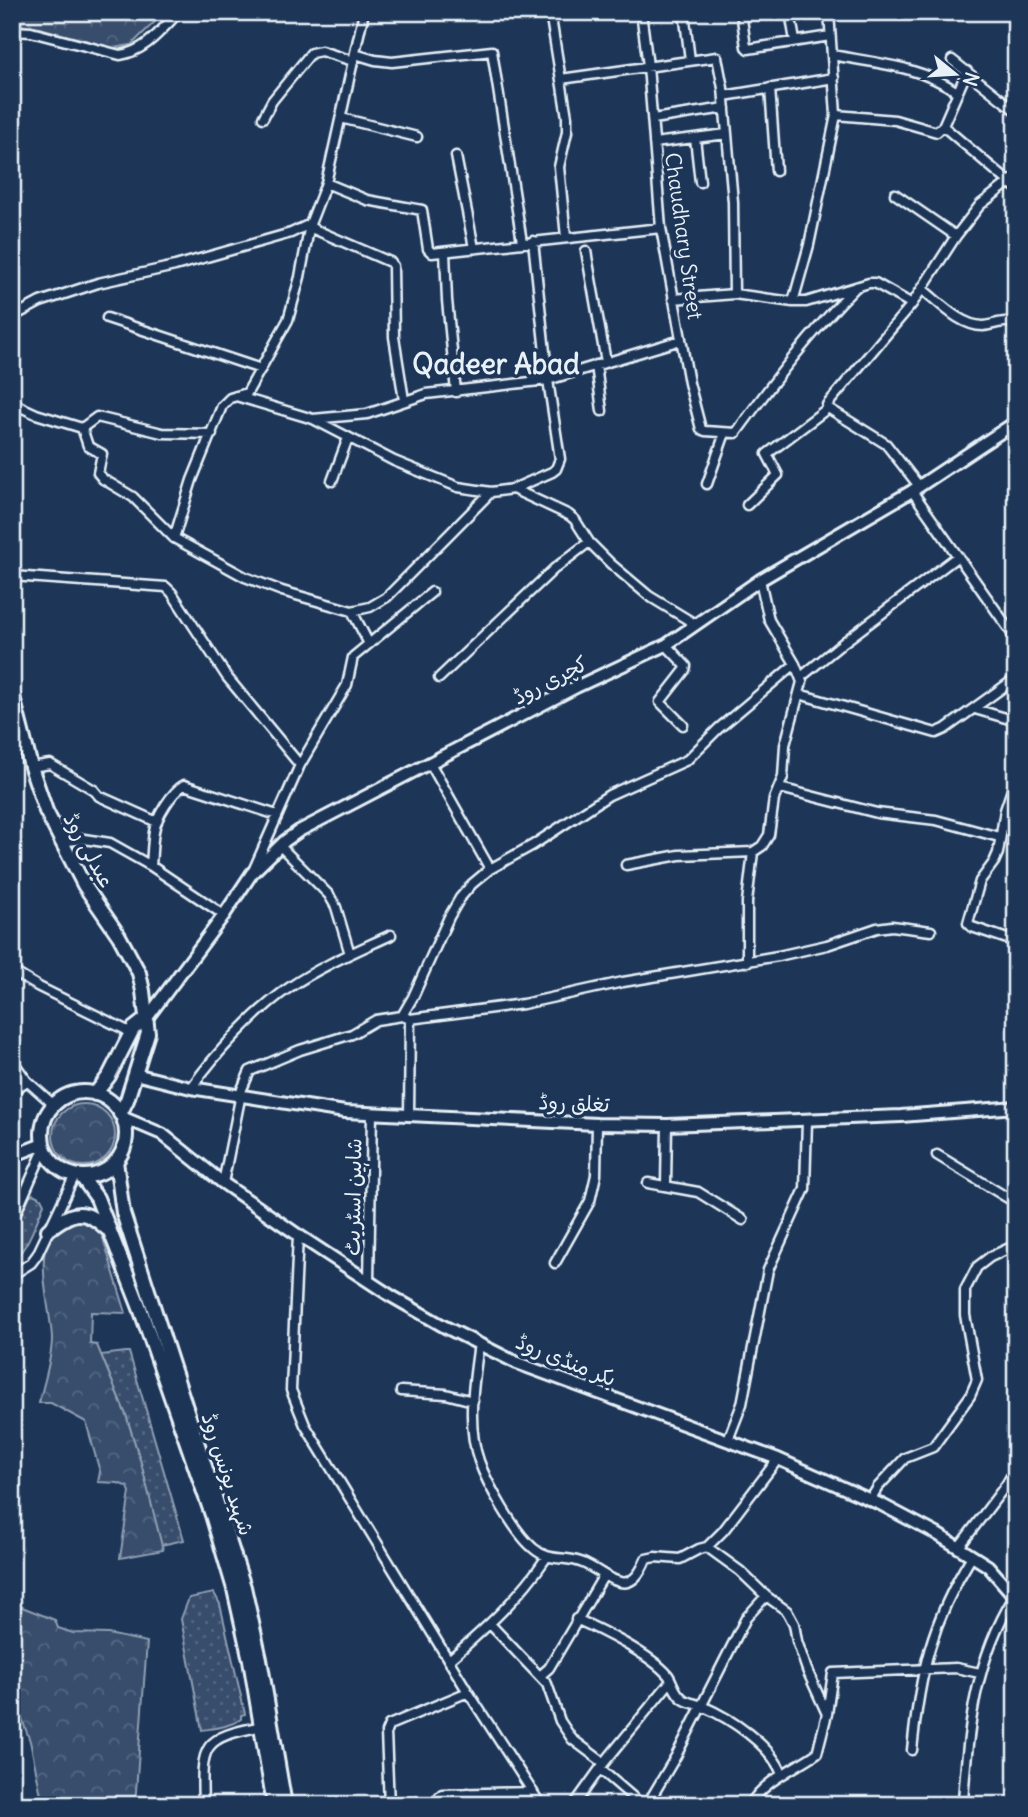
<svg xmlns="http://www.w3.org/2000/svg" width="1028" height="1817" font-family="Delius,'Playpen Sans Arabic',sans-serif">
<defs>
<pattern id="grass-dots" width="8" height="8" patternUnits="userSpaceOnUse" patternTransform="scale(1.75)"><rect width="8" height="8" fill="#374d6c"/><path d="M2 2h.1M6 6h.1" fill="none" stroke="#546782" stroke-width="1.8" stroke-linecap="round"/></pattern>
<pattern id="park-crowns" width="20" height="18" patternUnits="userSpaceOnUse" patternTransform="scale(1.75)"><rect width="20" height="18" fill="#374d6c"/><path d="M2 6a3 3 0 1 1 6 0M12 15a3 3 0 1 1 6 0" fill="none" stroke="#546782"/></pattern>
</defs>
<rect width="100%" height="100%" fill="#1d3557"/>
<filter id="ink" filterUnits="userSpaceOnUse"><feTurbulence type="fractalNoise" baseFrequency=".0143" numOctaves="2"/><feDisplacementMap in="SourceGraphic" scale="14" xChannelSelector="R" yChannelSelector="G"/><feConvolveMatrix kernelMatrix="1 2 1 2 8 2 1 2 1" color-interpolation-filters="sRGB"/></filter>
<g filter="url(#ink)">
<!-- grass -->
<path fill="url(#grass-dots)" stroke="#909fb2" stroke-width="2" d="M33 1194 41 1198 44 1204C36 1223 28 1248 12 1262V1228L28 1196Z
M126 1352H129L184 1540 161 1545 141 1463 126 1415 101 1355Z
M214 1593 220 1604 245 1714 241 1715V1719C229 1727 216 1728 202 1730L181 1619 189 1598Z"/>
<!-- park -->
<path fill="url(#park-crowns)" stroke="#909fb2" stroke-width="2" d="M12 12H165L131 45 113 48 40 28 13 24Z
M53 1135a31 31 0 1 1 62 0a31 31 0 1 1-62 0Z
M77 1219 89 1220 99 1225 126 1313 91 1312 90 1344 97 1345 126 1415 141 1463 163 1550 120 1558 130 1492 128 1487 118 1483 98 1482 100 1472 86 1422 51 1403H39C44 1382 52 1359 52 1338 51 1309 31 1248 57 1227 62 1223 71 1221 77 1219Z
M12 1603 55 1620 58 1628 73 1633 108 1634 147 1642 135 1805H43L30 1741 12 1692Z"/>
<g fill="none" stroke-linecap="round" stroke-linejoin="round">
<defs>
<path id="street" d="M550 12 567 117V132L559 167 566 237
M641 12 648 66 661 228 689 383 701 429 705 431 736 433C773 382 811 332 856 287
M684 12 690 60
M741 12 746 47 748 49 830 36
M790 12 795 41
M12 31 31 32 120 55C146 51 161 30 179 12
M355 54 375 60 392 62 492 51 522 242
M832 55C875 63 921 66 957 92
M952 60 1016 111
M561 79 717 57 723 88 733 202 734 294
M770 88 776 171
M724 96 834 78
M836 115 895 120 937 132 943 126 967 71
M263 118 272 101 311 53 321 51 353 61
M341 118 417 137
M653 119 725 108
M943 126 1016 188
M695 138 700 182
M654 143 727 134
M456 156 474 248
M326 183 367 200 422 210 428 249 432 253 661 228
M895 194 956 236
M309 227 390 262 393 266 394 337 404 400
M586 251 606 362
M445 252 447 300 456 392
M922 289C939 302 960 326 983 326 995 325 1004 319 1016 324
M673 299 734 294 793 302H806L869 283H875L912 304
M793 302 809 245 836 115 829 12
M12 317 40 302 98 283 175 266 291 233 310 224 326 183 364 12
M107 318 261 369
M596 365 602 411
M236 396 313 419 394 461 458 487 491 492 513 489 569 515 575 520 589 542 611 564 649 596 695 624
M12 403 36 414 82 428
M313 419 367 414 426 394 548 380 681 340
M82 428 88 446 102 454 98 473 103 479 133 497 174 538 245 577 282 591 352 611 370 607 387 597 491 492
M82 428 97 417 162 433 212 434
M332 481 348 438
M707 484 725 433
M919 486 886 444 828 408 827 405 912 304 956 236 980 205 1016 177
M513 489 552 472 556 469 560 459 548 380 533 241
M912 491 1016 639
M747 505 778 475 767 454 828 408
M174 538 192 480 222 406 230 398 247 393 288 320 300 277 310 224
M12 576 166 587 172 593 227 677 300 765
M352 611 369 644
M666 645 686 666 685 670 660 702 683 725
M801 677 844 642 958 556
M439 678 554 569 589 542
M799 694 936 733 945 729 1016 678
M975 709 1016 721
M430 763 490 869
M31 767 50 764 94 790 99 796 157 822
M1016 778 1005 810 998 853 994 862 980 881 968 923 972 927 1016 942
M780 788 877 813 936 820 999 837
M60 842 84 839 110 843 151 866 224 915
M280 846 329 895 336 907 350 954
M626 865 679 855 753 852
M151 866C152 855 152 843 154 832 156 817 172 792 184 785L277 815
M253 871 300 765 347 685 353 657 432 592
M747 962V902L753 852 762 846 769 835 774 799 783 777 785 745 802 682 795 664 769 620 760 580
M12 971 39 987 130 1032
M402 1016 413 997 449 917 460 898 472 884 490 869 533 845 609 795 687 760 718 729 795 664
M12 1060 27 1081 54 1105
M191 1088C215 1054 255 1011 290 987 321 966 357 951 391 935
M12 1091 27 1081
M409 1115 410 1019
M937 1155 1016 1203
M223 1183 242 1089 250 1071 300 1050 352 1034 376 1020 402 1016 410 1019 523 1004 623 982 778 956 827 945 877 928 892 926 931 931
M648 1183 698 1192 743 1220
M666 1185 667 1125
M12 1222 44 1149
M298 1235 291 1390 305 1425 468 1692 541 1805
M555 1263 590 1201 596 1175 597 1124
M12 1275 31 1263 37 1255 75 1175
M369 1281 372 1113
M479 1343C474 1381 466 1424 479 1461 487 1484 515 1533 533 1548 550 1563 564 1555 583 1563 610 1575 629 1602 646 1559L655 1557 680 1559 699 1549 707 1547 723 1531 778 1459
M401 1391 446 1394 473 1401
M728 1440 742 1404 768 1270 805 1189 807 1120
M870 1500 878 1487 905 1458 933 1447 970 1396 977 1380 965 1315V1290L977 1267 990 1257 1016 1245
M707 1547 740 1571 766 1596 787 1611 794 1624 797 1641 807 1670 827 1714
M959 1547 1006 1485 1016 1468
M576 1619C601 1630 650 1654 668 1675 673 1682 674 1692 682 1698 687 1703 695 1703 702 1706 730 1718 771 1745 782 1774
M490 1624 547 1684 560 1721 572 1739 604 1763
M449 1660C485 1629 520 1597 546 1558
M541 1675 549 1668 604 1575
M912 1750C920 1673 931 1622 972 1556
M600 1769 642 1805
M963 1801C968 1728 975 1660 1014 1597
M203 1805C201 1744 201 1738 263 1726
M389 1805 386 1732 389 1725 468 1692
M439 1805V1797L442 1794 533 1792
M468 1805V1793
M574 1805 604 1763 671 1681
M647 1805 676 1756 746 1618 766 1596
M750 1805C763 1781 796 1768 817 1753L827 1714 833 1673 956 1668 980 1673"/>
<path id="secondary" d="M147 1018 224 915 252 873 285 841 299 831 576 687 666 645 760 580 912 491 1016 422
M135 1074 191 1088 345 1112 597 1124 667 1125 901 1116 1016 1107
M122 1117 162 1134 223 1183 298 1235 391 1296 445 1327 517 1363 778 1459 882 1505 937 1534 988 1566 1016 1598
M12 1156 43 1144"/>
<path id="primary" d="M12 693 31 767 46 811 84 885 119 936 139 973 143 991 148 1033 127 1100 120 1114
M42 1134a42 42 0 1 1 84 0a42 42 0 1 1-84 0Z
M95 1094 109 1076 133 1029 147 1018
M116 1161 123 1213 244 1587 260 1659 285 1805
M81 1176 97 1198 140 1308 212 1515 234 1589 250 1660 274 1805
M48 1230C72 1211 84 1207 107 1229"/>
</defs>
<!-- street casing -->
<use href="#street" stroke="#e8f1f8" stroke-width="13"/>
<!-- secondary casing -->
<use href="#secondary" stroke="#e8f1f8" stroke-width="16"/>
<!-- primary casing -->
<use href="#primary" stroke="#e8f1f8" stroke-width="18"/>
<!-- street -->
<use href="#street" stroke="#1d3557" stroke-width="8"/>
<!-- secondary -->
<use href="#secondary" stroke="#1d3557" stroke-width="10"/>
<!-- primary -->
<use href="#primary" stroke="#1d3557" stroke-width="12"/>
</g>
</g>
<g text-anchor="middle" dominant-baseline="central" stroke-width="7" stroke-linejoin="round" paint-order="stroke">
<!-- street labels -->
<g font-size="21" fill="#e8f1f8" stroke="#1d3557">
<text transform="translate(684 236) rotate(82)">Chaudhary Street</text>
<text transform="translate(550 680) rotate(-27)">کچری روڈ</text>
<text transform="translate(89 850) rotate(61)">عبدلی روڈ</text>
<text transform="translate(574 1103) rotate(2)">تغلق روڈ</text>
<text transform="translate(353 1197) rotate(-89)">شاہین اسٹریٹ</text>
<text transform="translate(566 1360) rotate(22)">بکر منڈی روڈ</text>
<text transform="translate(228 1474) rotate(72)">شہید یونس روڈ</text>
</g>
<!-- district labels -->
<g font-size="28" font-weight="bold" fill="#e8f1f8" stroke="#1d3557">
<text x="496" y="364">Qadeer Abad</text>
</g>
</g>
<!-- margin -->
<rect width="1028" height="1817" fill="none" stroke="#1d3557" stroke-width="42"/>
<rect x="21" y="21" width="986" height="1775" fill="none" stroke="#e8f1f8" stroke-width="2.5" filter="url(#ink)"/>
<!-- north arrow -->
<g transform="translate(955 74) rotate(108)" stroke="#1d3557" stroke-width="5" paint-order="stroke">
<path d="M0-5L12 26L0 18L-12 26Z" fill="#e8f1f8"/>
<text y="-10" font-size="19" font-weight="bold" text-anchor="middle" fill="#e8f1f8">N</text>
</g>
</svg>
